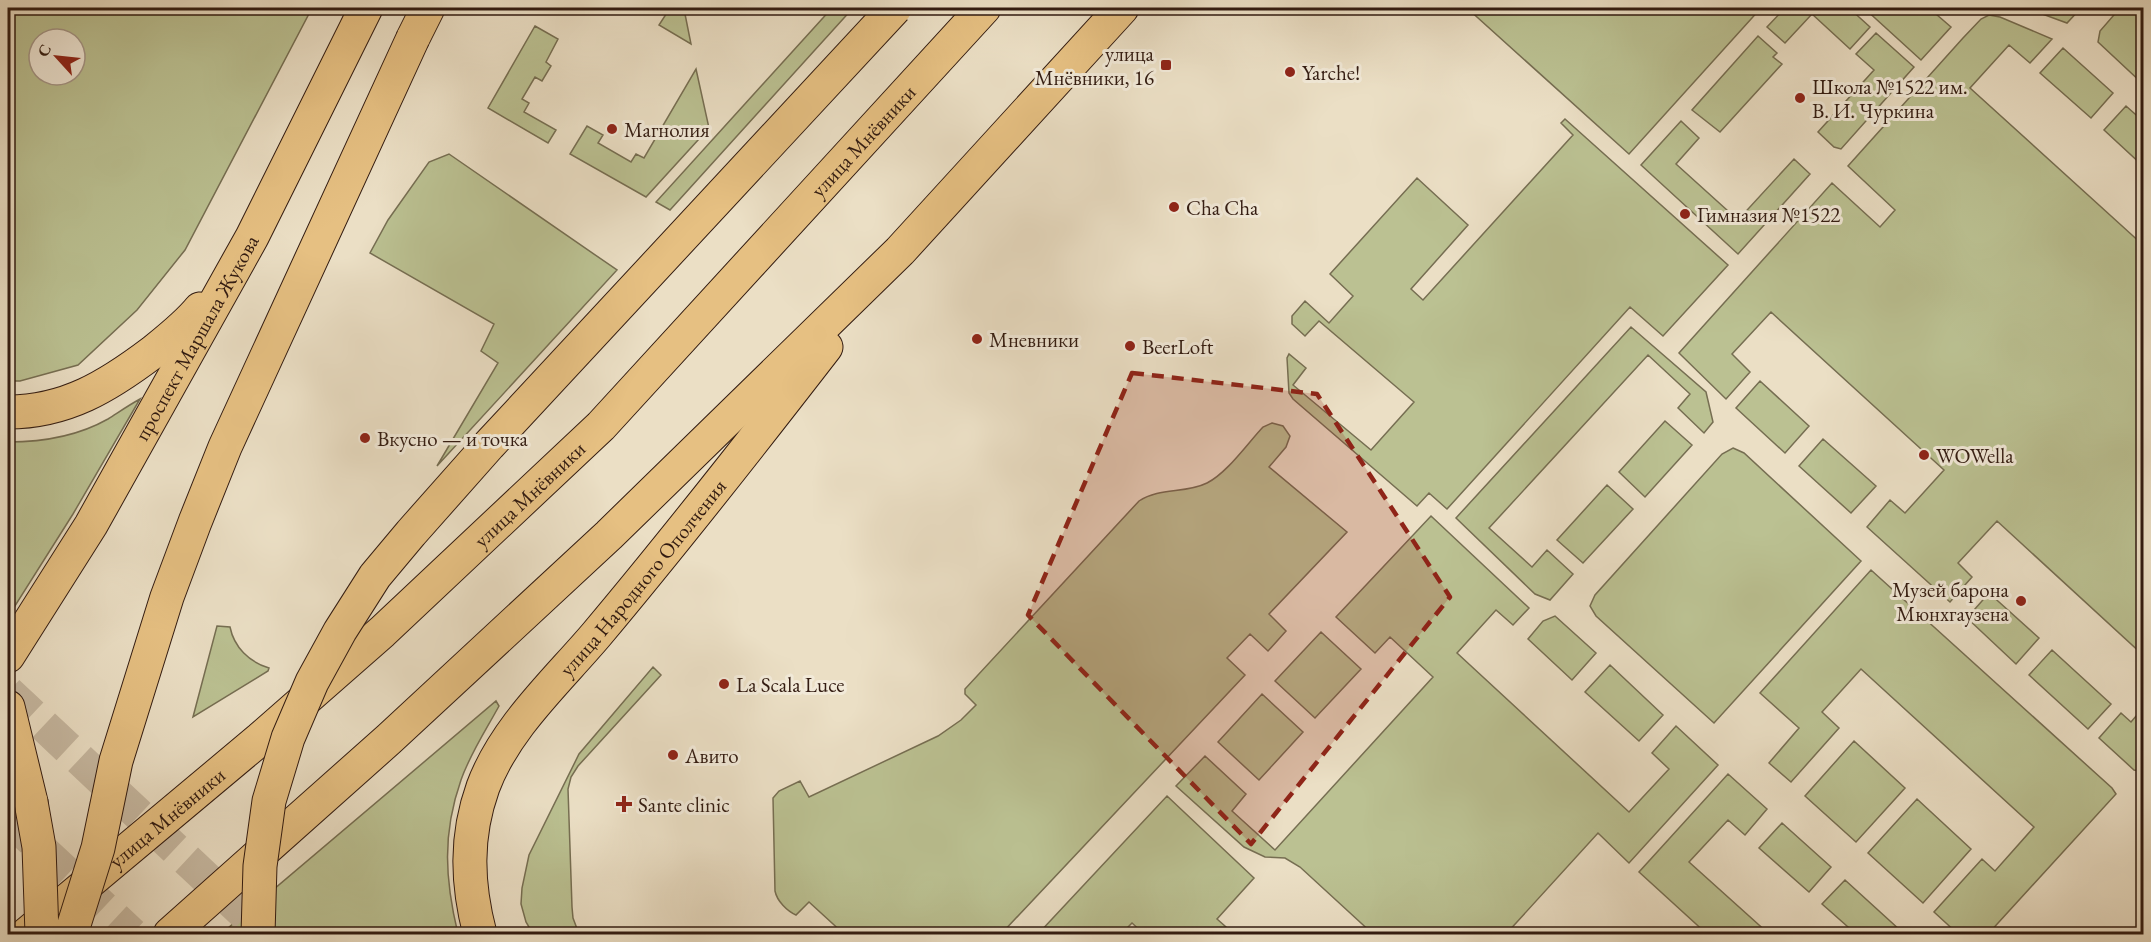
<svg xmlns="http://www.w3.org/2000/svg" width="2151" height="942" font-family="'EB Garamond',serif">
<rect width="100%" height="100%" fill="#ebdfc5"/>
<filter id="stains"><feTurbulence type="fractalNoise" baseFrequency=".00333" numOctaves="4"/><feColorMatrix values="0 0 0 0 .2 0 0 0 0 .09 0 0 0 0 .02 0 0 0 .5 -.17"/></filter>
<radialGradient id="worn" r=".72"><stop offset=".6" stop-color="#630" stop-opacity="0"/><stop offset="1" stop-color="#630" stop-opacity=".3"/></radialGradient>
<!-- green -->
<path fill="#bbc192" stroke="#766e52" stroke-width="1.5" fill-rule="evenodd" d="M8 8H312L185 250 137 310 78 365 20 381H8ZM39 39H75V75H39Z
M670 8 684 9 691 44 659 25Z
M832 8H853L670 210 656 202Z
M1467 8H1761L1629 154Z
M1785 8H1849L1870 27 1850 49 1812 14 1785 43 1767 27Z
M1864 8H1929L1951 27 1921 60Z
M2026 8H2081L2067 23Z
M2120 8H2143V84L2098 42 2100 31Z
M1989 15 2000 17 2052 39 2030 63 2009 45 1970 88 2143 245V655L1997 521 1958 563 1972 577 1950 602 1867 527 1890 500 1905 513 1944 470 1771 312 1732 354 1750 372 1726 399 1679 353 1832 183 1880 227 1895 210 1848 166 1963 38 1981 19Z
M535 26 558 39 546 62 551 66 542 81 535 77 522 99 529 103 524 112 556 130 548 143 488 108Z
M1876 33 1914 67 1841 149 1834 147 1818 132 1874 70 1856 54Z
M1758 36 1777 53 1773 57 1782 64 1720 132 1692 110Z
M2063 48 2113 93 2091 118 2040 73Z
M696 69 709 128 646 197 570 154 587 126 603 135 598 143 631 162 636 154 644 158Z
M2126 106 2143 121V166L2104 130Z
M1565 119 1728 265 1663 336 1630 307 1447 509 1429 493 1417 506 1293 399 1289 393 1287 358 1289 354 1306 368 1293 385 1371 450 1414 402 1319 321 1305 336 1292 324V316L1305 301 1329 323 1353 296 1330 274 1417 178 1468 225 1411 289 1423 300 1573 135 1561 123Z
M1681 121 1699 138 1676 164 1738 220 1794 159 1810 174 1738 254 1641 165Z
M449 154 617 270 437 466 498 363 481 351 494 324 370 253 388 220 429 162Z
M1631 327 1706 392 1713 422 1704 433 1678 408 1690 394 1648 355 1489 528 1532 567 1547 550 1573 574 1550 600 1535 594 1456 518Z
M1760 381 1809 426 1785 453 1736 408Z
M140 399 73 514 8 617V442C42 442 78 436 108 419 119 412 129 405 140 399Z
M1665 421 1692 445 1645 497 1619 472Z
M1272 423 1283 426 1290 436 1286 447 1269 467 1347 532 1269 614 1286 631 1268 651 1250 634 1227 658 1245 675 1001 934H844L809 902 796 915C787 911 777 901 775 891L773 798 779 791 800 781 809 797 938 736 961 720 976 705 965 694V689L1139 501C1160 487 1185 494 1207 483 1227 473 1247 444 1263 427Z
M1823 439 1876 486 1851 513 1799 466Z
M1733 448 1744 453 1861 561 1714 723 1596 616 1590 606 1595 595 1722 454Z
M1607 485 1633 509 1583 563 1557 540Z
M1431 516 1529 608 1513 625 1496 610 1457 653 1629 812 1669 769 1652 753 1676 726 1718 765 1629 863 1598 833 1506 934H1373L1300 867 1285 858 1265 857 1244 847 1176 786 1205 756 1246 794 1232 811 1275 850 1433 677 1390 637 1375 653 1336 617Z
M1871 570 2112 788 2116 794 1988 934H1958L1934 912 1982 859 1995 871 2034 827 1861 669 1822 712 1839 728 1791 782 1769 763 1799 728 1760 693Z
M1989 593 2039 638 2016 664 1967 618Z
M1555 616 1596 653 1572 680 1528 639 1543 621Z
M217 626 230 627C234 647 249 662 269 668L268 671 193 717Z
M1321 632 1361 669 1315 718 1275 681Z
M2052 650 2111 704 2088 729 2029 675Z
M1610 665 1663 715 1639 741 1585 692Z
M653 667 661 675 578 766 571 777 568 789 572 907 573 918 579 934H533L526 922 521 904 522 888 529 855 579 754Z
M1262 694 1303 732 1259 780 1218 742Z
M496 701 499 706C486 730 470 754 461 780 442 834 445 880 458 934H221Z
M2143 708V766L2139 771 2134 770 2099 738 2121 713 2131 722Z
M1854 741 1905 788 1856 842 1805 796Z
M1728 774 1767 809 1745 835 1728 820 1689 862 1769 934H1707L1639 872Z
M1167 796 1254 878 1217 919 1234 934H1144L1132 923 1121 934H1038Z
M1917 799 1971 849 1923 903 1868 853Z
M1782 823 1831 867 1809 892 1759 848Z
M1845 880 1901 931 1898 934H1856L1822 904Z"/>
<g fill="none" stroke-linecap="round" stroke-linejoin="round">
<!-- major-tunnel -->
<path stroke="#c6b8a1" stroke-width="33" stroke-dasharray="33 16" stroke-linecap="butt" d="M8 692 266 934
M8 818 132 934"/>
<defs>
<g id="major">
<path d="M413 38 428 8"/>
<path d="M8 412C66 412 108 386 153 352 169 339 187 325 200 309"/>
<path id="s1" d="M8 656 91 525 252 237 366 8"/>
<path d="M8 707 31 802"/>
<path id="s2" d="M27 934 260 739 382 632 601 426 984 8"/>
<path d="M170 934 389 739 609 535 900 251 1122 8"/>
<path id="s3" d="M480 934C467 884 465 837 483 787 505 728 556 682 596 635 675 541 751 444 826 347"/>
</g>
</defs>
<!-- major casing -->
<use href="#major" stroke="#321b11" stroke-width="35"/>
<!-- major -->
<use href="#major" stroke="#e6c082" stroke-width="33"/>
<defs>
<path id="major-bridge" d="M31 802 39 847 42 934
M71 934 98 848 116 761 167 597 195 522 225 447 413 38
M258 934 260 866 269 801 288 738 312 682 340 631 375 576 411 533 489 445 895 8"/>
</defs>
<!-- major-bridge casing -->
<use href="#major-bridge" stroke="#321b11" stroke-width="35" stroke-linecap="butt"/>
<!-- major-bridge -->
<use href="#major-bridge" stroke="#e6c082" stroke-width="33"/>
</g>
<!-- marked area -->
<path fill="#8f2418" fill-opacity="0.2" stroke="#8f2418" stroke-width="4.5" stroke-dasharray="12 8" stroke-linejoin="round" d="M1132 373 1317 394 1450 597 1251 844 1028 615Z"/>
<!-- markers -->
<g fill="#8f2418" stroke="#f2ead9" stroke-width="2">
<rect x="1160" y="59" width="12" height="12" rx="3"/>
<circle cx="1290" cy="72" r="6"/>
<circle cx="1800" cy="98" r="6"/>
<circle cx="612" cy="129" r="6"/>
<circle cx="1174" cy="207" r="6"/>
<circle cx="1685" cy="214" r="6"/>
<circle cx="977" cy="339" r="6"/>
<circle cx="1130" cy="346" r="6"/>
<circle cx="365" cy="438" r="6"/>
<circle cx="1924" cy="455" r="6"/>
<circle cx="2021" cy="601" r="6"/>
<circle cx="724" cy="684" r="6"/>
<circle cx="673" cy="755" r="6"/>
<path d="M621 795h6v6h6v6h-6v6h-6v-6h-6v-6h6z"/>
</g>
<g text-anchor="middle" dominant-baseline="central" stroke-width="6" stroke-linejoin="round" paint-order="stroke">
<!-- poi labels -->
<g font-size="21" fill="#321b11" stroke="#f2ead9" text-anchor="start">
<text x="1154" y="53" text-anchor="end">улица<tspan x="1154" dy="24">Мнёвники, 16</tspan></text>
<text x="1302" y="72">Yarche!</text>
<text x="1812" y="86">Школа №1522 им.<tspan x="1812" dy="24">В. И. Чуркина</tspan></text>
<text x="624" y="129">Магнолия</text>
<text x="1186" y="207">Cha Cha</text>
<text x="1697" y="214">Гимназия №1522</text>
<text x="989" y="339">Мневники</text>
<text x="1142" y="346">BeerLoft</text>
<text x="377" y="438">Вкусно — и точка</text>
<text x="1936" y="455">WOWella</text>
<text x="2009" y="589" text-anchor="end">Музей барона<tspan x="2009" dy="24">Мюнхгаузена</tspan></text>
<text x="736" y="684">La Scala Luce</text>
<text x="685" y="755">Авито</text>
<text x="638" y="804">Sante clinic</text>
</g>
<!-- street labels -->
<g font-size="21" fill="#321b11" stroke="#f2ead9">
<text stroke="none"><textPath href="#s2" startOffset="1154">улица Мнёвники</textPath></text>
<text stroke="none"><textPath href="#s1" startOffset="370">проспект Маршала Жукова</textPath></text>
<text stroke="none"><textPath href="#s2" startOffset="668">улица Мнёвники</textPath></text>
<text stroke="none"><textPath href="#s3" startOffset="414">улица Народного Ополчения</textPath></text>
<text stroke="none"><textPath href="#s2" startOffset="182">улица Мнёвники</textPath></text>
</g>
</g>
<!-- margin -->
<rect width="2151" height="942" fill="none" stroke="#ebdfc5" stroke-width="30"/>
<rect x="9" y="9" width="2133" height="924" fill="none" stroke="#321b11" stroke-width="3"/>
<rect x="15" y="15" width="2121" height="912" fill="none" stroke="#321b11" stroke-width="1.5"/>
<!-- north arrow -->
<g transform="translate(57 57) rotate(297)"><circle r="28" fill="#f2ead9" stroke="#a59789" stroke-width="1.5"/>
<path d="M0-4.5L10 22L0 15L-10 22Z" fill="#8f2418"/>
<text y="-9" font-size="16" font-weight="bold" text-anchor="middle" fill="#321b11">С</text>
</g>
<rect width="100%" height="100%" filter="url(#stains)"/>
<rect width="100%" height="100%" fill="url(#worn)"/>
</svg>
